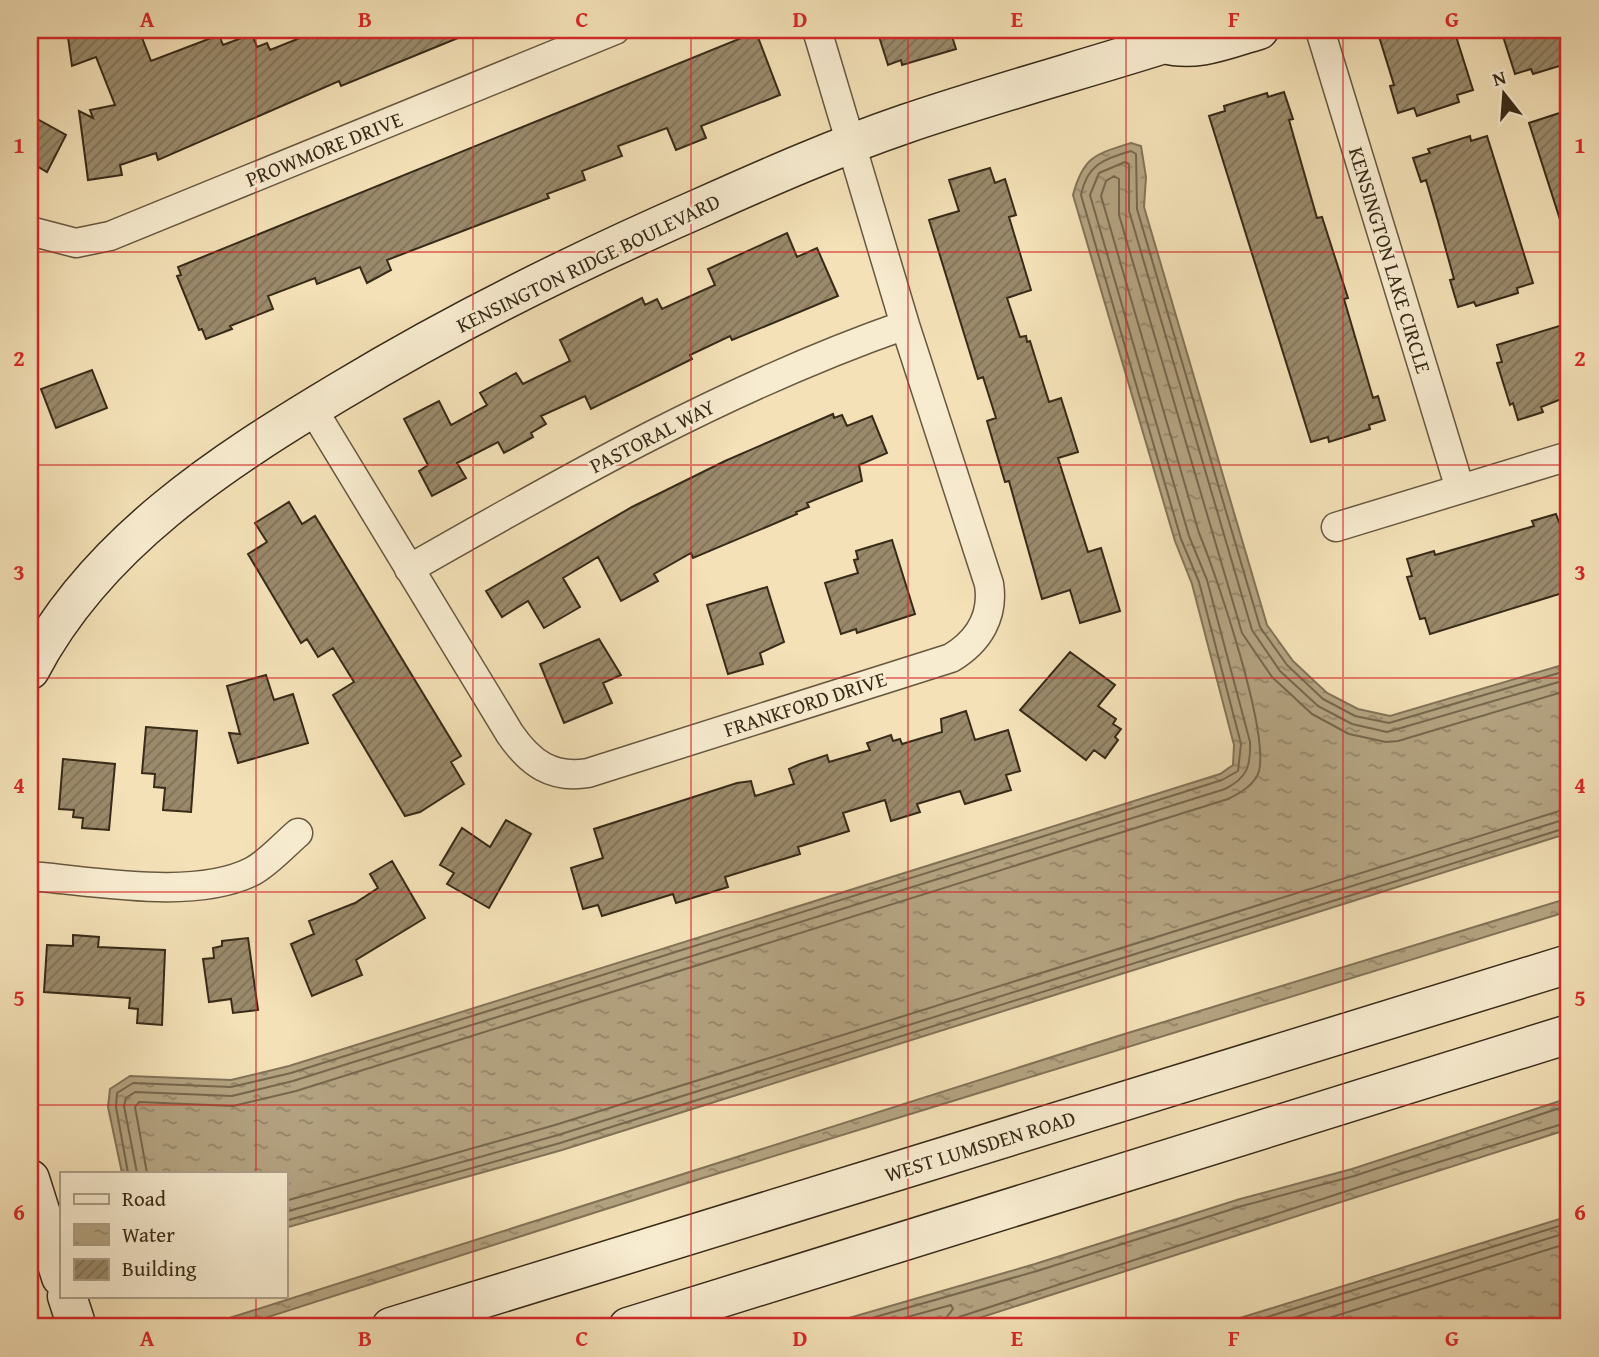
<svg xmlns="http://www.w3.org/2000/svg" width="1599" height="1357" font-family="'Gentium Book Plus',serif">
<defs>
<pattern id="water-ripples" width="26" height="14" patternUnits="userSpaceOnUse" patternTransform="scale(1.75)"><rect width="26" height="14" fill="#b4a381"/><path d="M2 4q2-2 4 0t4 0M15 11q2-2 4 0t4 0" fill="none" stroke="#938569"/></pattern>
<pattern id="building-hatch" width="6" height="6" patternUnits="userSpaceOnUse" patternTransform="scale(1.75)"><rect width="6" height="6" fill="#9a8a6b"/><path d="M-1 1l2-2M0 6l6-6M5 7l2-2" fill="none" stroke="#7f7157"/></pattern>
</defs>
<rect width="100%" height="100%" fill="#f4e1b7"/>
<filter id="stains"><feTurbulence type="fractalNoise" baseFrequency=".00286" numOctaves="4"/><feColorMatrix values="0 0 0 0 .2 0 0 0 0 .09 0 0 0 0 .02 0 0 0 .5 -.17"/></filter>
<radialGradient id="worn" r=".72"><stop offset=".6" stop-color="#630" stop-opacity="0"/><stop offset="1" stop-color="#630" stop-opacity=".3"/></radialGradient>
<!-- water -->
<path fill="url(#water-ripples)" stroke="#827357" stroke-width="2" d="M1131 143 1141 146 1146 177 1144 207 1267 625 1293 661 1327 693 1358 709 1390 716 1569 663V833L562 1150 285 1228V1173H122L108 1107 110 1089 130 1076 231 1080 289 1066 1220 774 1233 765 1234 745 1192 584 1175 541 1073 195C1083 157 1095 154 1131 143Z
M1569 898V911L703 1178 237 1327H201L1118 1036Z
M1569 1098V1129L951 1327H818L1035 1264 1240 1199 1352 1169Z
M1569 1216V1327H1211Z"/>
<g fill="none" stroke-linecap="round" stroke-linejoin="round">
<!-- shore -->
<path stroke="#76674d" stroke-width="2" d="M128 1173 116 1107 117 1093 133 1083 231 1087 291 1073 1222 780 1238 771 1241 744 1199 582 1181 539 1081 195C1087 165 1103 159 1131 151L1136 154 1137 209 1260 627 1287 665 1323 699 1355 716 1389 723 1569 670
M137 1173 124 1106 126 1098 135 1092 232 1096 293 1081 1225 789C1247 778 1251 766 1250 742L1207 580 1189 536 1090 195 1099 173 1125 162 1129 164V211L1252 630 1280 671 1318 706 1352 724 1387 732 1569 679
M147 1173 135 1107 139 1102 233 1106 296 1091 1228 799C1240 793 1255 785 1259 771 1269 731 1217 576 1199 533L1101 196 1106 181 1114 176 1119 179V215L1242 633 1272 677 1312 714 1349 734 1386 742 1398 741 1569 690
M285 1201 555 1125 1569 808
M285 1212 558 1135 1569 818
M285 1221 560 1143 1569 827
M840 1327 1037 1271 1242 1206 1354 1176 1569 1105
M871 1327 951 1305 953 1309 946 1318 944 1327
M953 1327 959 1317 1390 1177 1569 1122
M1235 1327 1569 1223
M1264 1327 1569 1232
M1300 1327 1569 1243"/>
</g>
<!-- building -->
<path fill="url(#building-hatch)" stroke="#382b19" stroke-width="2" d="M67 30H139L151 61 219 35 223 45 252 34 257 47 267 43 270 50 320 30 475 31 341 86 339 81 158 160 156 153 120 165 122 175 88 180 79 111 93 118 90 110 115 105 96 57 72 66Z
M877 30H950L956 49 902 65 901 60 888 65Z
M1377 30H1454L1473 90 1457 95 1459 102 1417 116 1414 108 1398 113 1390 86 1394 85Z
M1501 30H1569V63L1533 74 1531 69 1515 74Z
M756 32 780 95 701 126 706 138 676 150 667 128 618 146 622 156 582 171 585 180 547 194 549 198 387 260 391 270 367 283 360 267 317 284 315 278 268 296 273 309 230 326 232 329 206 339 202 329 199 330 177 276 181 275 178 267Z
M1284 92 1293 119 1289 120 1317 218 1322 217 1348 298 1344 299 1373 398 1378 396 1385 420 1369 425 1370 429 1329 442 1328 437 1311 442 1209 116 1225 111 1224 106 1267 93 1268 97Z
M1569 110V234L1565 235 1529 123Z
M30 115 66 135 47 172 30 162Z
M1470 136 1471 141 1487 136 1533 283 1517 288 1518 293 1476 306 1474 302 1458 307 1450 280 1454 279 1438 221 1426 180 1421 182 1413 158 1430 153 1428 149Z
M990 168 995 183 1005 179 1016 215 1009 217 1031 290 1007 298 1020 337 1026 336 1027 342 1030 341 1049 402 1061 398 1078 452 1058 458 1088 552 1101 548 1120 611 1080 623 1070 590 1042 599 1009 481 1005 482 987 421 996 418 983 377 978 379 929 220 959 211 949 180Z
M787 233 797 257 817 248 838 296 732 340 730 336 690 355 692 359 591 409 585 396 541 416 546 424 531 433 533 437 504 453 498 442 457 463 466 478 432 496 419 471 428 465 404 419 439 401 451 425 487 405 480 393 516 373 523 384 570 361 560 340 642 298 645 305 657 299 662 309 715 285 708 269Z
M1569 323V396L1541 407 1543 412 1518 420 1513 403 1510 405 1497 363 1502 362 1497 345Z
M92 370 107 408 56 428 41 389Z
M833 414 834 418 842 415 847 426 872 416 887 453 859 465 862 481 807 503 809 507 796 512 797 514 693 558 691 553 654 574 658 581 621 601 598 557 563 578 580 607 544 628 528 601 502 617 486 591 632 507 725 461Z
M289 502 302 524 315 516 461 756 451 762 464 784 420 812 405 816 333 695 354 682 333 648 318 657 307 639 301 643 248 554 267 542 255 523Z
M1556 514 1562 530 1569 527V591L1430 634 1425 618 1420 619 1407 577 1412 576 1407 559 1434 551 1435 555 1534 526 1532 521Z
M892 540 915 614 857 633 856 629 841 634 825 583 858 573 854 560 858 559 856 551Z
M767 587 784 642 760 653 763 664 728 674 707 605Z
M599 639 621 675 603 683 612 703 564 723 540 664Z
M1070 652 1115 685 1098 706 1116 719 1113 724 1121 729 1115 737 1118 740 1105 758 1094 750 1086 760 1020 710Z
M266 675 274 700 293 694 308 743 238 763 229 733 240 734 227 686Z
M966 711 975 740 1008 730 1020 771 1006 775 1011 790 965 804 960 791 917 804 920 812 891 821 885 800 843 813 849 831 798 847 800 854 725 877 728 887 676 903 673 894 602 916 598 905 583 909 571 868 603 858 594 829 737 783 751 781 755 796 794 784 789 769 800 764 827 755 829 762 870 750 867 743 891 735 893 741 900 739 902 744 942 732 941 719Z
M146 727 197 731 191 812 163 810 165 788 154 787 155 774 142 773Z
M63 759 115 764 109 830 82 828 83 818 73 817 74 810 59 809Z
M506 820 531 834 489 908 447 884 454 873 440 865 462 828 490 847Z
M392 861 425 918 356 960 362 975 312 996 291 944 314 934 309 921 355 903 378 888 370 874Z
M73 935 99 937 98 947 165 950 162 1025 137 1023 138 1009 129 1008 130 998 44 992 47 945 73 946Z
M248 938 258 1010 233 1013 231 999 209 1002 203 959 214 958 213 948 222 946V941Z"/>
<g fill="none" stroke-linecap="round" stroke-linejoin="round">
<defs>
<path id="street" d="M1320 30 1460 489
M30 231 76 243 110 236 615 30
M312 408 510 734C530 763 552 779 588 773L951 658C979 641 994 616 989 584L905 325 817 30
M1336 527 1569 456
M409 569C570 477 730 386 905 325
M30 876C94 881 195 901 253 871 269 862 284 845 298 833"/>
<path id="secondary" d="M30 670C96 543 223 461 342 390 458 320 578 261 702 207 769 177 835 148 905 124 990 95 1078 71 1164 44 1197 53 1227 39 1259 30
M30 1179 61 1277
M67 1296 77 1327
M391 1327 1569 964
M628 1327 1569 1034"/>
</defs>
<!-- street casing -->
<use href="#street" stroke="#675840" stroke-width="31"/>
<!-- secondary casing -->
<use href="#secondary" stroke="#382b19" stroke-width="41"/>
<!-- street -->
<use href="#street" stroke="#f8ecd0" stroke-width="28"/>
<!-- secondary -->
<use href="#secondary" stroke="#f8ecd0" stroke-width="38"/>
</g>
<!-- grid -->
<path fill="none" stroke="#d62828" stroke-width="2" stroke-opacity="0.55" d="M256 30V1173M473 30V1327M691 30V1327M908 30V1327M1126 30V1327M1343 30V1327M30 252H1569M30 465H1569M30 678H1569M30 892H1569M30 1105H1569M256 1296V1327"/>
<g text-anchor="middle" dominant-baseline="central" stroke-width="5" stroke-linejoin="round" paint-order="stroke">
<!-- street labels -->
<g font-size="21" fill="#382b19" stroke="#f8ecd0">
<text transform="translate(324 149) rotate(-22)">PROWMORE DRIVE</text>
<text transform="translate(1390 260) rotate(73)">KENSINGTON LAKE CIRCLE</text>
<text transform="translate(588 263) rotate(-26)">KENSINGTON RIDGE BOULEVARD</text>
<text transform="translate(652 436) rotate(-27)">PASTORAL WAY</text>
<text transform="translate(805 704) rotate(-18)">FRANKFORD DRIVE</text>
<text transform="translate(980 1146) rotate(-17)">WEST LUMSDEN ROAD</text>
</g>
</g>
<!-- margin -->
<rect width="1599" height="1357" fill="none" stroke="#f4e1b7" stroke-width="77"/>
<!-- legend -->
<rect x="60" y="1172" width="228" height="126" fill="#f8ecd0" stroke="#ab9f87" stroke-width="2"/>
<rect x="74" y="1194" width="35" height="10" fill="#f8ecd0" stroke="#ab9f87" stroke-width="2"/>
<text x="122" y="1206" font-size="21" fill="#382b19">Road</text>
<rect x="74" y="1224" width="35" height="21" fill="url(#water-ripples)" stroke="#ab9f87" stroke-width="2"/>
<text x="122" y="1242" font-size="21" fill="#382b19">Water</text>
<rect x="74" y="1259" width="35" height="21" fill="url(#building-hatch)" stroke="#ab9f87" stroke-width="2"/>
<text x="122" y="1276" font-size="21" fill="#382b19">Building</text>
<!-- north arrow -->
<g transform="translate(1504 94) rotate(343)" stroke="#f8ecd0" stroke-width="5" paint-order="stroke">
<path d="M0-5L12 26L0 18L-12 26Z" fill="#382b19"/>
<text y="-10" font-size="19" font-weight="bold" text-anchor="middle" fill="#382b19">N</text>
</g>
<rect x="38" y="38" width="1522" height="1280" fill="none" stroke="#d62828" stroke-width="2.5"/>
<g font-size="23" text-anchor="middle" font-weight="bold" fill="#d62828">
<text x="147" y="27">A</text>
<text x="365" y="27">B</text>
<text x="582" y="27">C</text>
<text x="800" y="27">D</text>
<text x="1017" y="27">E</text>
<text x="1234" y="27">F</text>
<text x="1452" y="27">G</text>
<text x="19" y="153">1</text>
<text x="1580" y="153">1</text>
<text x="19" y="366">2</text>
<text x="1580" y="366">2</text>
<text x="19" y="580">3</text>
<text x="1580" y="580">3</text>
<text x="19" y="793">4</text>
<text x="1580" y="793">4</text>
<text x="19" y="1006">5</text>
<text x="1580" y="1006">5</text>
<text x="19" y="1220">6</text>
<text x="1580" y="1220">6</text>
<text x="147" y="1346">A</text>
<text x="365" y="1346">B</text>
<text x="582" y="1346">C</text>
<text x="800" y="1346">D</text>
<text x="1017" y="1346">E</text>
<text x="1234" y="1346">F</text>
<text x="1452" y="1346">G</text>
</g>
<rect width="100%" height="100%" filter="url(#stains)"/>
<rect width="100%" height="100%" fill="url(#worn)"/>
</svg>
